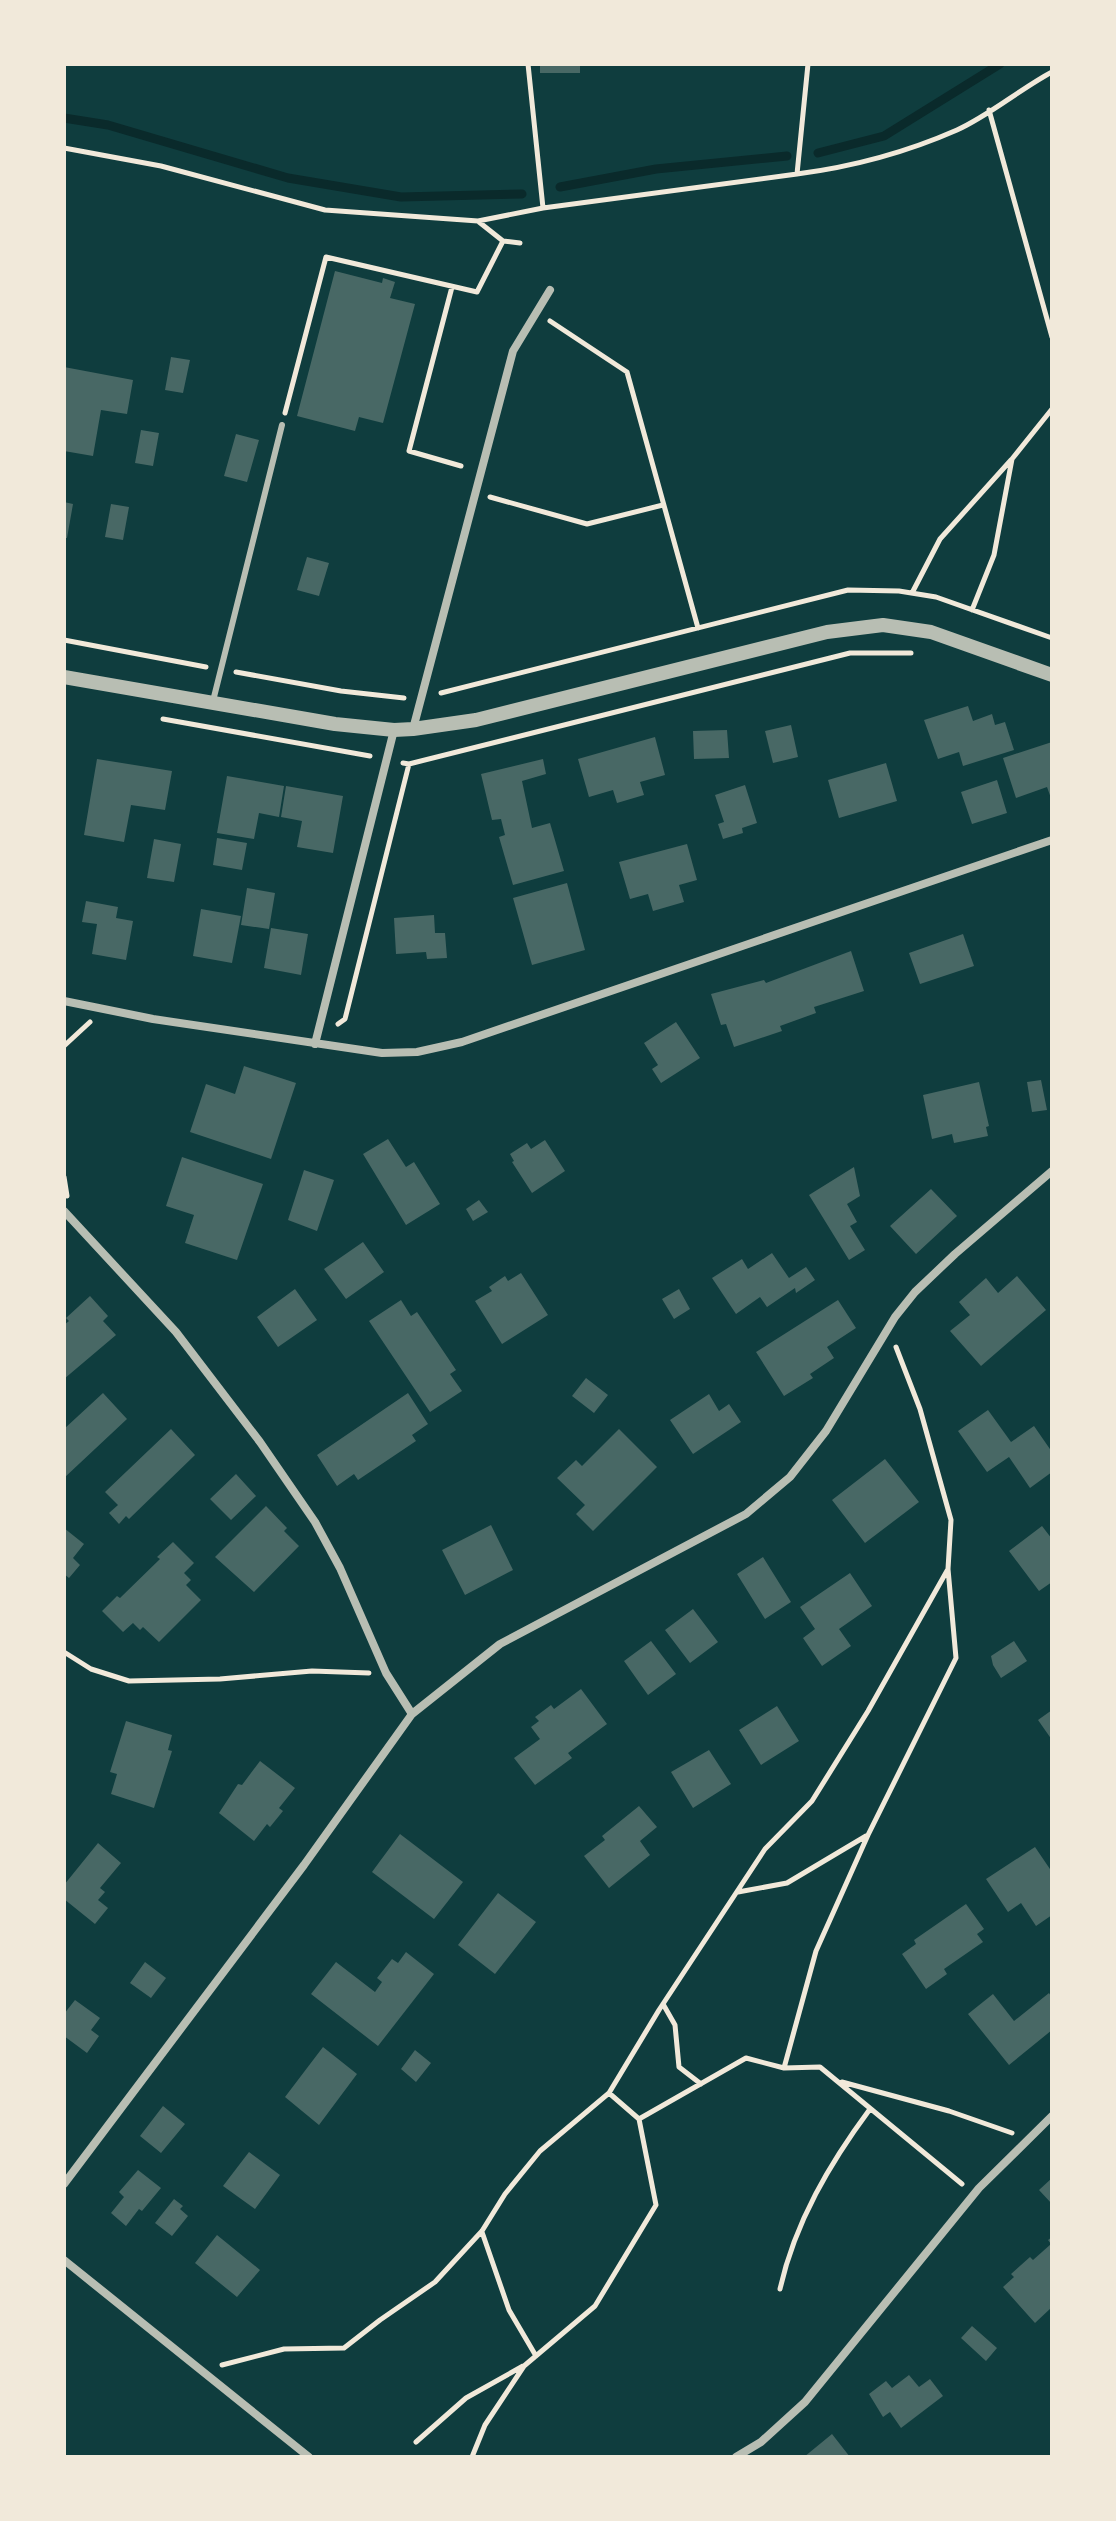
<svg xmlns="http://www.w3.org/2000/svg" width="1116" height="2521" font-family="'Noto Serif',serif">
<rect width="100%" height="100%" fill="#0f3d3e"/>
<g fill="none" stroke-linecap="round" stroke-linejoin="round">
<!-- stream -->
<path stroke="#0a2a2b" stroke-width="9" d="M64 118 108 125 288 178 401 197 522 194
M818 153 884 136 1000 64
M560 187 656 169 787 156"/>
</g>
<!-- building -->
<path fill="#486865" d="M540 64H580V73H540Z
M335 271 382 283 383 278 395 282 390 298 415 304 383 423 359 417 355 431 297 416Z
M171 357 190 360 183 393 165 390Z
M64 367 133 380 127 414 101 410 93 456 64 451Z
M141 430 159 433 153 466 135 463Z
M236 434 259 440 247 482 224 476Z
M64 502 73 504 67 538H64Z
M111 504 129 507 123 540 105 537Z
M307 557 329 563 319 596 297 590Z
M968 706 973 721 992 714 995 725 1005 722 1014 750 963 766 959 752 938 759 924 720Z
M791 725 798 757 773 763 765 731Z
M727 730 729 758 694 759 693 731Z
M655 737 665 775 640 782 644 795 617 803 613 790 589 797 578 759Z
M1052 742V801L1047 787 1016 798 1003 758Z
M97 759 172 771 165 810 131 805 124 842 84 835Z
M543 759 546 774 522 781 532 828 550 823 564 871 513 885 499 837 505 835 501 819 492 820 481 774Z
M886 763 897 801 839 818 828 780Z
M227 776 284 786 279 817 259 813 254 839 217 833Z
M997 780 1007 813 972 824 961 792Z
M745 785 757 823 742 828 743 833 723 839 718 824 724 822 715 795Z
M286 786 343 796 333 853 297 847 302 821 281 817Z
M217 838 247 843 242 870 213 865Z
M154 839 181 844 174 882 147 878Z
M687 844 697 880 679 885 684 902 653 911 648 894 630 899 619 862Z
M567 883 585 950 532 965 513 898Z
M247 888 275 893 269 929 241 925Z
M86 901 118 907 116 918 133 921 126 960 92 954 97 924 82 922Z
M201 909 241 916 232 963 193 956Z
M434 915 435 933H445L447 958 427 959 426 952 396 954 394 918Z
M271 928 308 934 301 975 264 968Z
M963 934 974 966 920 984 909 953Z
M851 951 864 991 814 1007 816 1013 780 1026 782 1031 734 1047 726 1024 721 1025 711 994 764 980 766 983Z
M676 1022 700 1058 661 1083 652 1069 658 1065 644 1043Z
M244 1066 296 1083 271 1159 190 1132 206 1084 235 1094Z
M1041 1080 1047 1110 1032 1112 1027 1082Z
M979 1082 989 1126 986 1127 988 1136 954 1143 952 1134 932 1139 923 1095Z
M388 1139 406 1167 414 1162 440 1204 406 1225 363 1154Z
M545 1140 565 1171 532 1193 512 1162 514 1161 510 1154 527 1143 531 1149Z
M182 1157 263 1184 237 1260 185 1243 194 1215 166 1206Z
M854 1167 860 1196 847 1204 857 1222 850 1226 865 1250 849 1260 809 1195Z
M304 1170 334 1180 317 1231 288 1220Z
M931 1189 957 1216 916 1254 890 1226Z
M479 1200 488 1212 473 1221 466 1209Z
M363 1242 384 1272 346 1299 324 1269Z
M772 1253 789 1278 806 1267 815 1280 796 1293 795 1288 767 1307 760 1297 736 1314 712 1278 742 1259 748 1269Z
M521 1273 548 1315 502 1344 475 1301 492 1291 489 1287 505 1276 508 1281Z
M1017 1276 1046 1310 981 1366 950 1331 970 1315 959 1302 986 1278 998 1293Z
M295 1289 317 1320 278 1347 257 1317Z
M679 1289 690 1309 674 1319 662 1299Z
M90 1296 108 1316 103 1321 116 1335 64 1379V1325L69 1321 66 1318Z
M401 1300 411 1316 417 1312 456 1370 450 1374 462 1391 430 1412 369 1321Z
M838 1300 856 1328 827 1347 834 1358 810 1374 813 1378 784 1396 756 1352Z
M586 1378 608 1395 594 1413 572 1396Z
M103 1393 127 1419 64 1478V1429Z
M408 1393 428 1424 412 1435 416 1441 358 1480 354 1474 337 1486 317 1455Z
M709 1394 719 1411 729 1404 741 1422 693 1454 670 1420Z
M988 1410 1011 1442 1034 1426 1052 1452V1472L1030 1488 1009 1457 987 1472 958 1431Z
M171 1429 195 1455 129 1519 126 1516 119 1524 109 1513 118 1505 105 1492Z
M619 1429 657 1467 593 1531 576 1514 585 1505 557 1478 576 1460 582 1466Z
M885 1459 919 1502 865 1543 832 1500Z
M236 1474 256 1496 231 1520 210 1499Z
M266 1506 287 1528 284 1531 299 1546 254 1592 215 1557Z
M491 1525 513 1570 465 1595 442 1550Z
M1042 1526 1052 1539V1582L1039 1591 1009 1551Z
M64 1528 84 1544 73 1558 80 1565 69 1578 64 1574Z
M173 1542 194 1563 184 1573 191 1580 186 1585 201 1600 159 1642 143 1627 140 1630 133 1623 123 1632 102 1611 117 1596 120 1598 160 1559 157 1557Z
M763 1557 791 1602 765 1619 737 1574Z
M850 1573 872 1606 839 1629 851 1646 822 1666 803 1638 815 1629 800 1607Z
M693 1609 718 1642 690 1663 665 1630Z
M651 1641 676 1674 648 1695 624 1661Z
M1014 1641 1027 1661 1001 1678 993 1665 991 1656Z
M581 1689 607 1724 568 1753 572 1758 535 1785 514 1758 540 1739 531 1727 539 1721 535 1717 551 1705 554 1709Z
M777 1706 799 1741 761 1765 739 1730Z
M1052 1710V1740L1038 1720Z
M126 1721 172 1735 168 1750 172 1751 154 1808 111 1794 117 1774 110 1772Z
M709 1750 731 1784 693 1808 671 1772Z
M260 1761 295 1788 279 1808 283 1811 270 1827 267 1824 254 1841 219 1813 238 1784 242 1785Z
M639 1806 657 1827 640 1841 650 1855 609 1888 584 1856 605 1840 602 1836Z
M400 1834 463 1882 434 1919 372 1872Z
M98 1843 121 1863 100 1888 105 1892 98 1900 108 1908 95 1924 64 1899V1885Z
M1035 1847 1052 1872V1915L1036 1926 1021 1903 1008 1912 986 1879Z
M498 1893 536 1922 495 1974 458 1945Z
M966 1904 984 1929 977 1934 983 1942 944 1969 947 1974 926 1989 902 1954 916 1944 914 1940Z
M406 1952 434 1974 378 2046 311 1994 336 1962 375 1992 382 1982 377 1978 392 1959 398 1963Z
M145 1962 166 1978 151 1998 130 1983Z
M1049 1993 1052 1998V2030L1009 2065 968 2014 993 1994 1014 2021Z
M75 2000 100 2018 91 2030 99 2036 87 2053 64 2036V2014Z
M323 2047 357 2074 319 2125 285 2097Z
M415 2050 431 2063 416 2082 401 2069Z
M163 2106 185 2124 161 2153 140 2136Z
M249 2152 280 2175 255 2209 223 2186Z
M138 2170 161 2188 142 2211 139 2209 126 2226 111 2213 124 2197 119 2192Z
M1052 2178V2204L1039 2190Z
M174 2199 183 2206 180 2209 188 2216 172 2236 155 2223Z
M217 2235 260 2270 237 2297 195 2263Z
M1052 2237V2307L1035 2323 1003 2287 1014 2277 1011 2274 1030 2257 1033 2260 1051 2244 1048 2240Z
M972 2326 997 2348 986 2361 961 2338Z
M909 2375 919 2387 930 2379 943 2396 901 2428 890 2412 883 2417 869 2394 886 2381 892 2388Z
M832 2434 850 2457H804Z"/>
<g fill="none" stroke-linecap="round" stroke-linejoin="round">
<!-- path -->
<path stroke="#f1e9da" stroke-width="5" d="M528 64 543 208
M989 110 1052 337
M64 148 161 166 325 210 478 221 543 208 797 174 808 64
M797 174C851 167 907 152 957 130 990 115 1020 89 1052 72
M479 222 503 241
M452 287 409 451 461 466
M550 321 627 372 698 628
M285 413 326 257 477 292 503 241 520 243
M490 497 587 524 663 505
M912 593 940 539 1011 460
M972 610 994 555 1012 459 1052 409
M64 640 206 667
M236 672 341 691 404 698
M441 693 848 590 899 591 936 597 1052 638
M163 719 370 756
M403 763 409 764 850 653H911
M338 1024 345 1019 409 764
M64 1046 90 1022
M64 1177 67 1196
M64 1652 91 1669 129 1681 220 1679 312 1671 369 1673
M738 1892 787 1883 866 1836
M663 2004 675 2025 679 2067 701 2084
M784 2068 816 1951 868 1835 956 1658 948 1569 951 1520 920 1409 896 1347
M842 2082 949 2111 1012 2133
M639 2119 746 2058 784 2068 820 2067 962 2184
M482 2232 509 2310 536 2356
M780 2289C795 2222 830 2163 870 2109
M222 2365 284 2349 344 2348 380 2320 435 2282 482 2231 505 2194 540 2151 609 2093 659 2010 765 1849 812 1801 868 1711 948 1569
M416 2442 466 2398 523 2366
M472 2457 485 2425 524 2366 595 2306 656 2205 639 2119 609 2093"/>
<!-- service -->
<path stroke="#b8beb3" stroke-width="6" d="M213 701 282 425"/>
<!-- minor -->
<path stroke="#b8beb3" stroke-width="8" d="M413 729 513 351 550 290
M64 1001 153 1019 382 1053 417 1052 462 1042 1052 840
M315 1044 394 730
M64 1211 176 1332 260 1442 315 1522 340 1568 386 1673 412 1714
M64 2184 304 1865 412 1714 500 1644 746 1514 790 1477 826 1431 895 1317 915 1292 955 1254 1052 1171
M64 2260 309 2457
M736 2457 761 2442 805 2402 979 2188 1052 2116"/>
<!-- tertiary -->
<path stroke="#b8beb3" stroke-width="14" d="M64 677 335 724 394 730 413 729 476 720 827 632 883 625 931 632 1052 675"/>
</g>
<!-- border -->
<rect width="1116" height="2521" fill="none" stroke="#f1e9da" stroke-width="132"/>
</svg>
